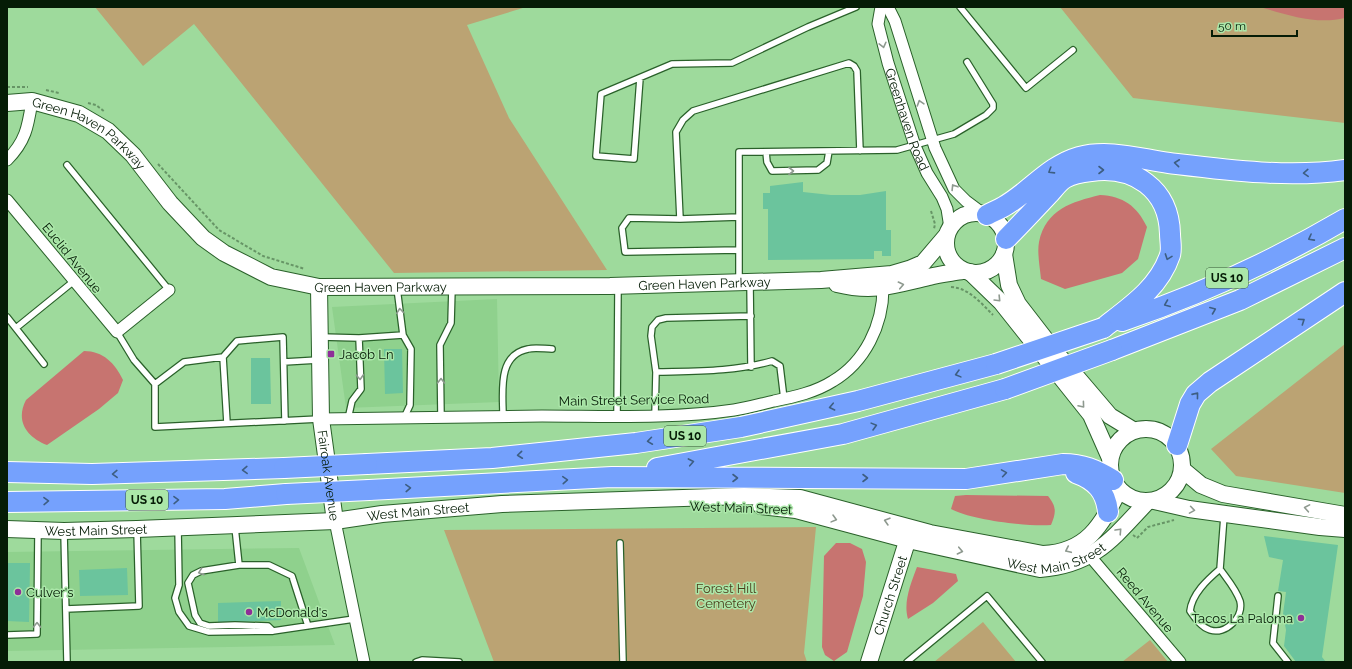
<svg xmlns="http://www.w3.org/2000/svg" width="1352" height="669" font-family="Raleway,sans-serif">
<rect width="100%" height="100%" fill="#9eda9c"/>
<!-- built -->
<path fill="#8fd18d" d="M497 299 499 402 346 408 332 307Z
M299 548 335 645 7 651V552Z"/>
<!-- green -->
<path fill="#bba373" d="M95 7H526L467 25 509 118 607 270 394 273 194 24 143 66Z
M1060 7H1345V123L1133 98Z
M1345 344V493L1236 476 1211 449Z
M816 527 804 653 807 662H494L444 530Z
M983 622 1016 662H934Z
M1150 640 1168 662H1122Z"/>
<!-- water -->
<path fill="#c77470" d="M1260 7H1345V18C1317 25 1287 15 1260 7Z
M1100 195C1123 196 1137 206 1147 227L1138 259 1122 273 1065 289 1041 279C1040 268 1037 253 1039 242 1046 209 1072 202 1100 195Z
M84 351C103 351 115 363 123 380L118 393 99 409 47 445C27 437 15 421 26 400Z
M966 495 1048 496C1057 507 1056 513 1051 525 1029 527 971 520 951 509L955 496Z
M836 543H850L862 549 866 562 863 596 847 652 834 661 825 655 822 647 824 556Z
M917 567 956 574 958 581 933 603 908 619C903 602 911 583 917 567Z"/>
<!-- building -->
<path fill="#6bc49d" d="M803 182V192L831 195H860L886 191V230H891V256H882V251H874V259L768 260V209H763V193H770V186Z
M384 349H402L403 393 385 394Z
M251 358H270L271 404H251Z
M1264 536 1338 545 1322 657 1326 662H1296L1284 646 1286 630 1283 614 1286 592 1278 591 1283 560 1269 557Z
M7 563H30L29 622 7 621Z
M127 568 128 595 80 596 79 570Z
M281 601V620L218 623V603Z"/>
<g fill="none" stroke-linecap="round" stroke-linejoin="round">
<defs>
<path id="lane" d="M960 7 1026 88 1073 50
M640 78 634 159 596 156 601 94 672 64 732 63 808 27 856 7
M766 152 767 162 772 171 818 170 827 163 829 151
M67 165 169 290
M739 217 680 219 676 132 683 120 693 111 849 63 854 66 857 71 860 151
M680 219 629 218 622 228 625 252 739 250
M739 281V152L897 150 954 134 986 115 993 108V104L967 62
M750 283 751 367
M397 288 403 335 411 349 410 405 404 418
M7 317 44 364
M16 328 74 281
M117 332 134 360 155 384V427L319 419
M321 337 359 338 403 335
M284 362 318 360
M656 372C695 371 734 372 772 361L780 366 784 399
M155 384 184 362 223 357
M655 415 656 372 651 336 652 327 658 320 666 318 751 316
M503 416C503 392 497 355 528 349 535 347 545 349 552 349
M617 416 618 288
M441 417 440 345 451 323 452 288
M348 419 352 401 361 389 359 338
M227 423 223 357 237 341 283 337 285 421
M235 527 239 565
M178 528 179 585 175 598 179 612 189 626 209 632 273 631 354 619
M64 532 67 662
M620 543 623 662
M1220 569C1227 579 1236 589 1240 601 1244 617 1226 635 1210 630 1201 627 1195 618 1190 611 1192 594 1207 580 1220 569L1224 516
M1278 596 1273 643 1288 662
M66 609 139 606 137 530
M273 631 268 626 235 625 209 626 200 623 195 615 188 583 193 575 201 571 239 565H269L292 576 308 626
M7 635 37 634 38 531
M416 662 422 660 459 662
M907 662 987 596 1042 662"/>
<g id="street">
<path id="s1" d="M881 7 878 24 888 63 915 146 927 173 942 197 947 209 950 228"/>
<path d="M888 7 895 21 935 148 954 189 966 201 982 213"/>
<path d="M7 160C26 141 28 126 32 101"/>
<path d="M7 200 117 332 169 290"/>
<path d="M321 419C395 418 468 417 542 416 604 416 673 419 734 410 747 408 761 404 774 401 794 397 816 392 833 381 865 362 883 325 883 288"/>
<path d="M335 521 364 662"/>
<path d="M1089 555 1180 662"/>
</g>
<g id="secondary">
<path id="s2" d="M7 103 32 101 79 114 108 131 133 155 170 203 203 238 224 253 271 277 319 287 610 286 821 280 892 274 909 269 923 263 946 236"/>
<circle cx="976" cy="243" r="30"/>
<path d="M1004 254 1009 285 1018 304 1052 348 1110 416 1133 430"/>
<path d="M970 272 1001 302 1091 415 1110 458"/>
<path d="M837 284C874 293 894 285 929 277 940 274 952 273 963 271"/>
<path id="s3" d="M319 287 321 419 335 521"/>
<circle cx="1146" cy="465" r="36"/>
<path d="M1183 470 1201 485 1223 494 1345 515"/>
<path d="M1154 501 1189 509 1320 527 1345 529"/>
<path id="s4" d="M761 506 796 510 908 540 1040 569C1094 565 1113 538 1147 502"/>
<path id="s5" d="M7 529 64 531 137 529 335 521 382 514 502 504 744 496 800 498 930 533 1043 554C1087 552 1101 526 1119 490"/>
<path id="s6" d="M869 662 911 529"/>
</g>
<path id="highway" d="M987 215C992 212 998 210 1003 207 1030 192 1048 166 1079 157 1109 149 1140 159 1169 163 1227 170 1287 178 1345 170
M1006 239C1020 225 1034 210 1048 195 1053 190 1059 181 1065 178 1073 173 1082 172 1091 171 1134 165 1169 189 1170 234 1170 240 1172 249 1170 255 1159 288 1130 307 1103 328
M1122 321C1199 295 1275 260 1345 219
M1112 350 1240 300 1345 248
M1177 445 1190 404 1196 394 1210 382 1345 292
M367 464 492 458 636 443 741 427 858 401 996 364
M657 468 843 434 1005 389
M7 472 92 474 284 468
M1076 473C1096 480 1106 492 1108 512
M369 490 612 477 966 479 1063 464C1083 464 1096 470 1113 480
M7 502 225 499 286 494"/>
</defs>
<!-- lane casing -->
<use href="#lane" stroke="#2a612a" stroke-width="8"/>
<!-- street casing -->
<use href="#street" stroke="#2a612a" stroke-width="13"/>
<!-- secondary casing -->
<use href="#secondary" stroke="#2a612a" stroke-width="18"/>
<!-- highway casing -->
<use href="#highway" stroke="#fff" stroke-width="22"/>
<!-- path -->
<path stroke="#679566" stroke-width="2" stroke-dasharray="3 2" stroke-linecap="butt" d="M7 87H28
M46 90 59 93
M88 103 96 105 105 112
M158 164 219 230 263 256 305 269
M931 211 935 224 934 229
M951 287C969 288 981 303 993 315
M1133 535 1137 538 1148 527 1174 520"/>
<!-- lane -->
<use href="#lane" stroke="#fff" stroke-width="5.5"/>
<!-- street -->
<use href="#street" stroke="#fff" stroke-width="11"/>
<!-- secondary -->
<use href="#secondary" stroke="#fff" stroke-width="16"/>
<!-- highway -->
<use href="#highway" stroke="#75a1fd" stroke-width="20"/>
<defs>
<path id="highway-bridge" d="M996 364 1103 328
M1005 389 1112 350
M284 468 367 464
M286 494 369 490"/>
</defs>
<!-- highway-bridge casing -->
<use href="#highway-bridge" stroke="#fff" stroke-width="22" stroke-linecap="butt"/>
<!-- highway-bridge -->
<use href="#highway-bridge" stroke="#75a1fd" stroke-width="20"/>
</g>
<!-- one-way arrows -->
<defs><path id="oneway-chevron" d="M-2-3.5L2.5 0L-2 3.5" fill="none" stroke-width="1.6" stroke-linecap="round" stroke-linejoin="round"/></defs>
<g stroke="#8e998f">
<use href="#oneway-chevron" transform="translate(883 45) rotate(76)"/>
<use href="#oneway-chevron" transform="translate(920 103) rotate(-107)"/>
<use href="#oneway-chevron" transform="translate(791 171)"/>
<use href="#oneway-chevron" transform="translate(954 187) rotate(-122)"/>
<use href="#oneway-chevron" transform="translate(901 285) rotate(-12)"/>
<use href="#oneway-chevron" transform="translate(998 299) rotate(46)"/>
<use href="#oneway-chevron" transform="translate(400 311) rotate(-96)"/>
<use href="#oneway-chevron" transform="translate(360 377) rotate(87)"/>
<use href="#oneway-chevron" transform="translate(441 381) rotate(-90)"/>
<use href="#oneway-chevron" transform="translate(1082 405) rotate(50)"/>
<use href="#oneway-chevron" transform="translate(1307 508) rotate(-170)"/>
<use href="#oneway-chevron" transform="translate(1192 510) rotate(9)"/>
<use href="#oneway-chevron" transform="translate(834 519) rotate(15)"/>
<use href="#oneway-chevron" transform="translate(887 521) rotate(-164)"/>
<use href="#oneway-chevron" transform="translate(1119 531) rotate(-47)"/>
<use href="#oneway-chevron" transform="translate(1068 550) rotate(155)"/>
<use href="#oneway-chevron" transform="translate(960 551) rotate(12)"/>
<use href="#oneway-chevron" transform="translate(201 572) rotate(161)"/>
<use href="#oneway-chevron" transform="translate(37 625) rotate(-89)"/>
</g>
<g stroke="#3d5e82">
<use href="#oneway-chevron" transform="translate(1177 163) rotate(-174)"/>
<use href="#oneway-chevron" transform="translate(1101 170)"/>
<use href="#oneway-chevron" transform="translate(1051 171) rotate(148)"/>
<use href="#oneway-chevron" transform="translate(1306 173) rotate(177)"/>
<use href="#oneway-chevron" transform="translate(1311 238) rotate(152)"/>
<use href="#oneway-chevron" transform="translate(1168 257) rotate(110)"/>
<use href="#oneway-chevron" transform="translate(1167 304) rotate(158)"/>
<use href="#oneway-chevron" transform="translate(1213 310) rotate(-22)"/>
<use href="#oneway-chevron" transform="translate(1302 321) rotate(-34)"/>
<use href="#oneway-chevron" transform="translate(958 374) rotate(165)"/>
<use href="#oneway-chevron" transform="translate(1196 395) rotate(-51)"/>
<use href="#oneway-chevron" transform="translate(832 407) rotate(168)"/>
<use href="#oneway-chevron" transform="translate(874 426) rotate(-15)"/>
<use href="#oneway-chevron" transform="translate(650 441) rotate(172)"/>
<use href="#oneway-chevron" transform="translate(520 455) rotate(174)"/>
<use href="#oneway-chevron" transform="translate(691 462) rotate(-11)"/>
<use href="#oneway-chevron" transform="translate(245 470) rotate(178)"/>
<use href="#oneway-chevron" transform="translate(1004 473) rotate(-9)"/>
<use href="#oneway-chevron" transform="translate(115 474) rotate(178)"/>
<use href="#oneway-chevron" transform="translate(735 478)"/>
<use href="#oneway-chevron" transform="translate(865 478)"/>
<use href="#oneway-chevron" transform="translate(565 480) rotate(-4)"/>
<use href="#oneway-chevron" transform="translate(408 488) rotate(-3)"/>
<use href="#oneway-chevron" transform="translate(176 500) rotate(-1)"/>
<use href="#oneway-chevron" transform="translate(46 501) rotate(-1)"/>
</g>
<!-- markers -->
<g fill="#8e2f98" stroke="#abe7a9" stroke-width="1.5">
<rect x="327" y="350" width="8" height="8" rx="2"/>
<circle cx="18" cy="592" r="4"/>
<circle cx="249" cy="612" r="4"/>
<circle cx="1301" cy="618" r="4"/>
</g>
<g text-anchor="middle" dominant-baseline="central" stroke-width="3" stroke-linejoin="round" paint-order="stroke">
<!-- shield labels -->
<g fill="#abe7a9" stroke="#375937" stroke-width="1">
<rect x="1206" y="268" width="42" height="20" rx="3"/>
<rect x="664" y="426" width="42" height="20" rx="3"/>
<rect x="126" y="490" width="42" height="20" rx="3"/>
</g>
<g font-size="12" font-weight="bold" fill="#051c06">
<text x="1227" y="278">US 10</text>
<text x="685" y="436">US 10</text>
<text x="147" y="500">US 10</text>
</g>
<!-- street labels -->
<g font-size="13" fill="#051c06" stroke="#abe7a9">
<text stroke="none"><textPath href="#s1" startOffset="117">Greenhaven Road</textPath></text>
<text stroke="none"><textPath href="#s2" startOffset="92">Green Haven Parkway</textPath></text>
<text transform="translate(72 258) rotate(51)">Euclid Avenue</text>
<text stroke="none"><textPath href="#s2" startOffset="764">Green Haven Parkway</textPath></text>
<text stroke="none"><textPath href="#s2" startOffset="440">Green Haven Parkway</textPath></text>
<text transform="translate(634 400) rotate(-1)">Main Street Service Road</text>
<text stroke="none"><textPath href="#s3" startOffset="189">Fairoak Avenue</textPath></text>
<text transform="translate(741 508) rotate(2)">West Main Street</text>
<text stroke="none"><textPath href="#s5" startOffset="412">West Main Street</textPath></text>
<text stroke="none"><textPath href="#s5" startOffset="89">West Main Street</textPath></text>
<text stroke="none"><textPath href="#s4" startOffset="304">West Main Street</textPath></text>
<text stroke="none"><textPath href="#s6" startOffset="70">Church Street</textPath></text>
<text transform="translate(1145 600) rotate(50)">Reed Avenue</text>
</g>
<!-- poi labels -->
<g font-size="13" fill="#051c06" stroke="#abe7a9" text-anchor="start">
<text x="339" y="354">Jacob Ln</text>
<text x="26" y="592">Culver's</text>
<text x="257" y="612">McDonald's</text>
<text x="1293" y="618" text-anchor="end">Tacos La Paloma</text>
</g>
<!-- park labels -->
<g font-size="13" fill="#4c3b1a" stroke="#abe7a9">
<text x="726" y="588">Forest Hill<tspan x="726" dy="15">Cemetery</tspan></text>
</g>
</g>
<!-- border -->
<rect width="1352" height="669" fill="none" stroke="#051c06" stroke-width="16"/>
<!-- scale -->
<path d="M1212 30v6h85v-6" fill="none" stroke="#051c06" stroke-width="2"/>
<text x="1218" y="30" font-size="12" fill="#051c06" stroke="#abe7a9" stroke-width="3" paint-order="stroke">50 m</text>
</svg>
